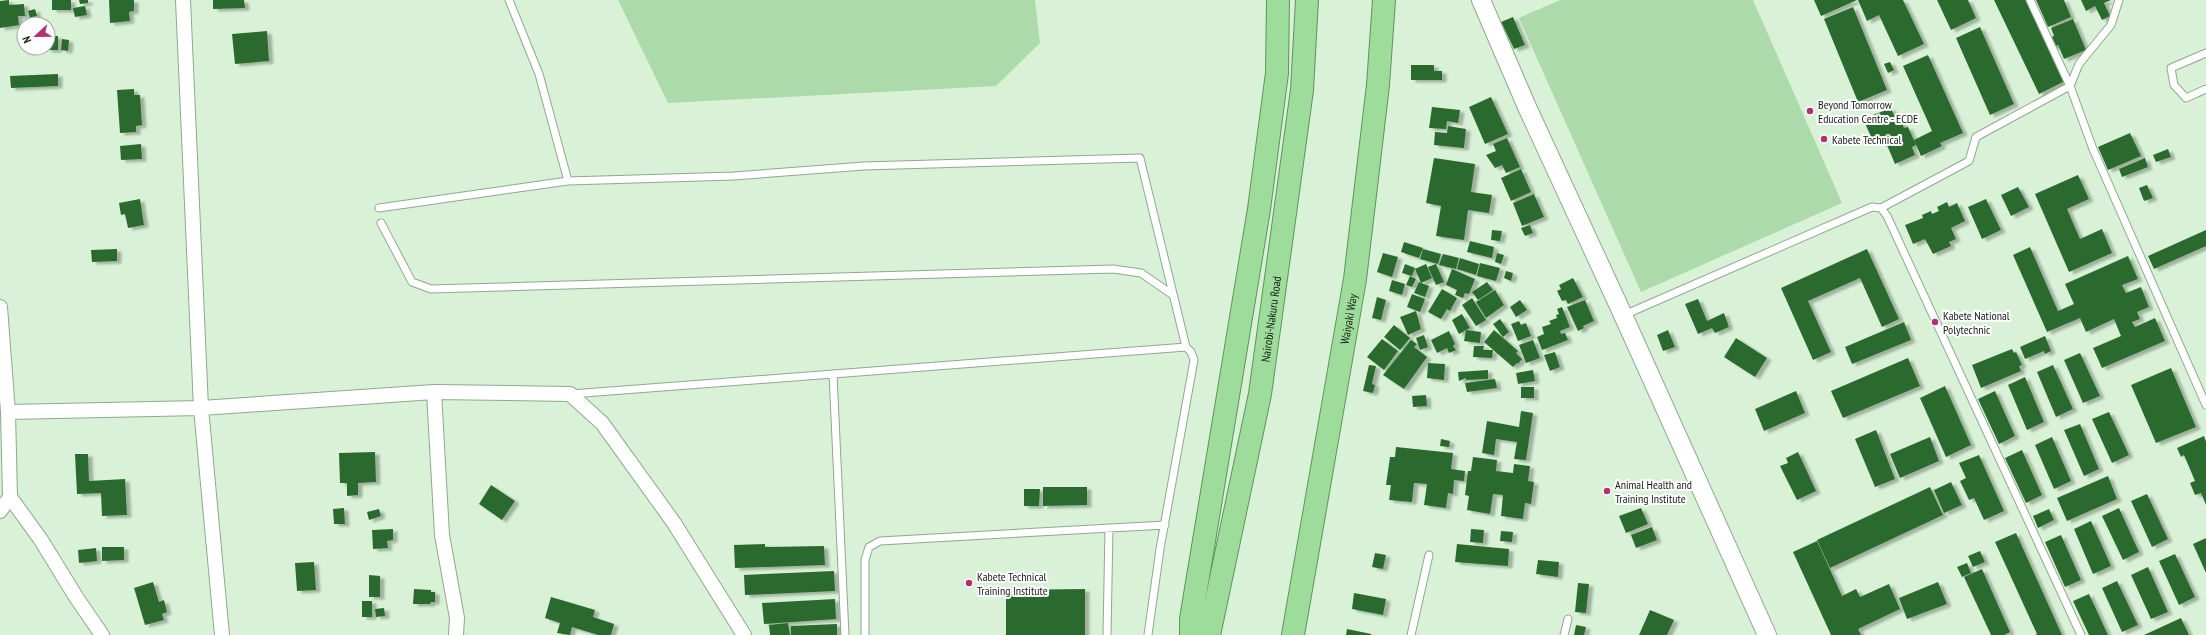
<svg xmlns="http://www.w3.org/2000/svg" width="2206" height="635" font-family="'PT Sans Narrow',sans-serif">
<defs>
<filter id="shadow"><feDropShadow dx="4.5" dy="2.5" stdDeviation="1" flood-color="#0004"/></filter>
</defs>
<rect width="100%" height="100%" fill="#d9f2d7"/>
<!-- green -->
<path fill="#addaab" d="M618 0H1035L1040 43 996 86 668 103Z
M1560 0H1753L1842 203 1641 292 1519 18Z"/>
<!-- building -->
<path fill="#2c6b2d" filter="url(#shadow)" d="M9 0V5L24 4 25 16H18L19 25 0 28V1Z
M52 0H71V10H52Z
M79 0H88V3L80 4Z
M109 0H134V11L129 12 130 21 110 23Z
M213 0H244L245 8 213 9Z
M1814 0H1857L1821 16Z
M1858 0H1903L1924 44 1898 56 1879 15 1867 21Z
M1937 0H1968L1976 18 1951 30Z
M1994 0H2026L2065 81 2039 94Z
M2036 0H2064L2071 17 2048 27Z
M2081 0H2111L2104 3 2110 16 2102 20 2095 6 2086 11Z
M85 6 87 15 75 17 73 8Z
M1853 7 1887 90 1858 102 1824 19Z
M35 9 37 16 30 18 28 11Z
M1513 17 1525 45 1514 49 1501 22Z
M32 19V24H26L25 20Z
M2073 19 2086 50 2064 59 2058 45 2051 48 2047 39 2054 36 2051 28Z
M1980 27 2014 104 1990 115 1956 38Z
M267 31 269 61 235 64 232 34Z
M48 36H58V50H47Z
M62 39 69 40 68 51 61 50Z
M1928 55 1963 133 1940 143 1942 146 1921 156 1914 140 1932 131 1903 66Z
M1890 62 1894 70 1888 73 1884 64Z
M1411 65H1434V71H1442V80H1411Z
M58 74V86L11 88 10 76Z
M134 89V95H140L142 125 136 126V132L120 133 117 90Z
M1491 97 1508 134 1485 144 1469 107Z
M1432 107 1460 110 1458 123 1447 121 1446 129 1429 128Z
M1891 108 1895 118 1899 116 1904 128 1908 127 1916 145 1912 147 1915 155 1895 164 1887 145 1884 146 1880 138 1873 141 1863 119Z
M1448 126 1466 129 1464 148 1434 145 1435 132 1447 133Z
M2130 133 2141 156 2108 170 2098 147Z
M1507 138 1520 167 1506 173 1502 165 1495 168 1486 155 1496 151 1493 144Z
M141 144 142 159 121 160 120 146Z
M2168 149 2171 157 2156 162 2153 155Z
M1434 158 1475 164 1471 192 1492 195 1489 213 1468 210 1464 240 1436 236 1441 206 1426 203Z
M2145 158 2148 167 2122 177 2119 169Z
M1521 169 1531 192 1511 201 1501 178Z
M2078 175 2089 199 2067 209 2080 239 2102 229 2112 253 2069 272 2035 194Z
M2147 185 2153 198 2144 201 2139 188Z
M2018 187 2029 207 2011 216 2001 195Z
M1534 194 1544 217 1522 226 1513 203Z
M140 199 144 225 128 228 125 214 121 215 119 203Z
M1986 199 2001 230 1982 239 1968 207Z
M1947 202 1949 207 1957 203 1965 221 1951 228 1956 239 1949 242 1951 246 1933 254 1925 239 1913 244 1905 225 1923 218 1922 215 1931 211 1932 214 1939 211 1937 207Z
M1530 225 1533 233 1525 236 1521 228Z
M1492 230 1502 231 1500 241 1491 240Z
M2206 230V246L2154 269 2148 256Z
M1470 241 1494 247 1492 258 1467 252Z
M1404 242 1423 248 1419 258 1401 252Z
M2030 247 2058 311 2074 304 2065 284 2128 256 2138 279 2122 285 2126 293 2141 287 2149 307 2137 312 2140 319 2132 322 2135 327 2155 318 2165 341 2102 368 2093 348 2121 336 2114 319 2086 332 2080 318 2047 332 2013 255Z
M117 249V261L92 262 91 250Z
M1423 249 1441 254 1438 264 1420 259Z
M1867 249 1899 319 1882 327 1860 278 1808 301 1831 352 1813 360 1781 288Z
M1383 253 1398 257 1392 277 1377 272Z
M1497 253 1504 255 1501 264 1495 262Z
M1443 254 1459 258 1456 269 1439 265Z
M1460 258 1479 264 1476 275 1457 269Z
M1480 263 1500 268 1496 281 1477 276Z
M1405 264 1415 268 1412 276 1402 273Z
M1426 264 1432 278 1421 283 1415 269Z
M1436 264 1444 282 1436 285 1428 267Z
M1452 269 1475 279 1469 294 1465 293 1463 298 1455 295 1457 290 1446 285Z
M1506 271 1513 273 1511 281 1504 278Z
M1410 276 1416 279 1412 287 1406 285Z
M1573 278 1583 297 1568 304 1566 300 1562 301 1557 291 1561 289 1559 285Z
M1392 280 1405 284 1402 295 1389 291Z
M1419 282 1429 286 1425 297 1414 293Z
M1487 282 1493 290 1478 300 1472 292Z
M1442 289 1457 298 1450 311 1447 309 1441 319 1428 312Z
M1495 290 1504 305 1486 318 1476 302Z
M1412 294 1425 299 1420 312 1407 307Z
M1377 297 1386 300 1381 320 1372 318Z
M1472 298 1486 320 1476 326 1462 305Z
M1698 299 1707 321 1724 313 1729 327 1715 333 1712 328 1698 334 1685 304Z
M1520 300 1527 310 1516 317 1510 307Z
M1585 300 1594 321 1583 326 1584 328 1578 331 1567 307Z
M1562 307 1570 327 1560 331 1561 334 1565 333 1568 340 1542 350 1537 337 1544 334 1542 327 1551 324 1549 321 1557 318 1556 315 1559 314 1557 309Z
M1416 311 1421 329 1408 335 1400 317Z
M1462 314 1470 328 1466 330 1481 332 1480 343 1464 341 1466 330 1459 334 1452 320Z
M1500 319 1509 332 1503 337 1493 324Z
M1519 321 1521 325 1526 323 1531 336 1518 341 1511 324Z
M1904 322 1911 340 1852 364 1845 347Z
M1394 325 1410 338 1400 350 1384 337Z
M1494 330 1518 351 1516 353 1522 359 1518 364 1517 363 1513 367 1484 342Z
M1668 330 1675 347 1663 351 1657 335Z
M1449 331 1455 344 1453 346 1456 350 1449 353 1447 348 1437 353 1431 340Z
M1424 335 1428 347 1420 350 1416 338Z
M2045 336 2051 351 2045 354 2044 351 2025 359 2020 347Z
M1736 338 1767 358 1755 377 1724 357Z
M1382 339 1398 351 1384 370 1367 357Z
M1411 340 1417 344 1414 347 1427 357 1404 389 1383 375Z
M1533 340 1540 358 1526 363 1519 345Z
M1474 346H1484L1483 350H1493L1492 358 1473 357Z
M2012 349 2014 353 2016 352 2022 365 2019 366 2021 371 1981 388 1972 365Z
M1555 352 1560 367 1550 371 1544 355Z
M2080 353 2100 396 2083 403 2064 360Z
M1908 358 1920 386 1843 418 1831 391Z
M1428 363 1445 364 1444 380 1427 378Z
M1369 365 1376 366 1372 384 1375 385 1373 393 1363 391Z
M2053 365 2073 409 2056 417 2037 372Z
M2171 368 2196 427 2156 443 2131 385Z
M1488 370V379L1466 380V378L1459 381 1458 372Z
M1533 370 1535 381 1518 384 1516 373Z
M2025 377 2044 422 2027 430 2008 385Z
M1495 379 1497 388 1467 392 1465 383Z
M1945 386 1971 445 1946 457 1920 398Z
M1521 387H1534V398H1521Z
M1796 391 1805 413 1764 431 1755 409Z
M1995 391 2015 436 1999 444 1978 399Z
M1426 395 1427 406 1413 407 1412 396Z
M1521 411 1533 413 1526 460 1514 459 1517 442 1496 439 1494 455 1482 453 1487 421 1519 427Z
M2109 412 2129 455 2112 463 2092 419Z
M2080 424 2099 469 2084 476 2064 430Z
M1876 430 1895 479 1875 487 1855 439Z
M2204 436 2206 442V505L2201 493 2195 495 2190 483 2195 481 2184 455 2181 457 2177 448Z
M1930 437 1939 461 1900 478 1890 454Z
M2052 437 2071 481 2054 489 2035 445Z
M1441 439 1450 441 1449 447 1440 446Z
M1396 447 1453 453 1451 469 1465 471 1464 481 1454 480 1453 494 1448 493 1446 508 1424 505 1427 484 1414 483 1412 502 1389 500 1391 485H1386L1390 457H1395Z
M2022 450 2042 495 2026 503 2005 458Z
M375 452 376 482 358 483V495L347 496V483H340L339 453Z
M1798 452 1816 491 1797 500 1780 466 1788 463 1786 458Z
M75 454H88L89 481 125 479 127 515 102 516 101 493 77 494Z
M1979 455 2004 511 1984 520 1974 498 1969 500 1960 481 1966 478 1959 463Z
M1473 457 1497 460 1496 471 1513 473 1514 464 1530 466 1528 481 1534 482 1531 504 1525 503 1523 519 1501 516 1503 495 1493 494 1490 514 1467 510 1469 496 1465 495 1468 471H1471Z
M2108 476 2117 499 2067 521 2057 498Z
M1951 482 1962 505 1944 513 1934 490Z
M491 485 515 501 502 520 479 504Z
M1043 487H1087V505L1043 506Z
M1930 487 1943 515 1830 568 1817 540Z
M1024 489H1040L1039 506H1024Z
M2147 494 2168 539 2152 547 2131 501Z
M344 508 345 524H334L333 509Z
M1641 508 1648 524 1626 533 1619 516Z
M2119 508 2139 552 2123 560 2102 516Z
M379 509 381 516 369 520 367 512Z
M2049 509 2054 520 2038 528 2033 516Z
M2091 521 2111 566 2093 574 2074 529Z
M1652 527 1657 540 1636 548 1631 535Z
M393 529V540L387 541 388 548 373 549 372 530Z
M1471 529 1484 530 1483 543 1470 542Z
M1501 531 1513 532 1512 542 1500 541Z
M2016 533 2062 635H2035L2037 634 1995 542Z
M2061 535 2081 580 2065 587 2045 542Z
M2206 538V573L2193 544Z
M1817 541 1842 596 1856 589 1860 597 1889 584 1900 609 1858 629 1861 635H1831L1793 552Z
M765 544V547L824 546 825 565 735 568 734 545Z
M1457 544 1509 549 1508 566 1455 562Z
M102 547H124V560L102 561Z
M96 548 97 561 79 563 78 550Z
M1980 551 1985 562 1973 567 1968 556Z
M1375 553 1386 555 1383 569 1372 567Z
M2175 554 2195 597 2179 605 2159 561Z
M1538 560 1559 562 1558 577 1536 574Z
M314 562 316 590 297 591 295 563Z
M1967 563 1971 573 1962 577 1957 567Z
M2148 567 2168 612 2151 619 2131 575Z
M1982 569 2010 632 2004 635H1991L1964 577Z
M834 571 835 591 745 595 744 575Z
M369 575 380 576V597H369Z
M2117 581 2138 625 2122 632 2102 588Z
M153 582 159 602 164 600 167 612 162 614 164 620 145 625 134 588Z
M1938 582 1947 604 1907 619 1899 598Z
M1578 583 1589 584 1586 613 1575 612Z
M414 589 431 590V592H435V602H431L430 604H413Z
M1085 589V635H1006V590Z
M1354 593 1386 599 1383 615 1352 609Z
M2089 594 2108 635H2089L2073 601Z
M551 597 595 610 593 617 614 624 611 635H598L572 627 570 635 557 633 560 623 545 618Z
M835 599 836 619 764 624 762 603Z
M362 601H372V617H362Z
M384 608 385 616 376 617 375 609Z
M1650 610 1674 620 1667 635H1639Z
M2181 618 2189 635H2144Z
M788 623 790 635H770L769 625Z
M837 624V635H791V626Z
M1576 625 1586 627 1584 635H1574Z
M1347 629 1371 634V635H1346Z"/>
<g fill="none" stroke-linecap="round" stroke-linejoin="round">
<defs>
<path id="service" d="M509 0 539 74 568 181
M2030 0 2070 86 2093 149 2206 405
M2206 53 2171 68 2174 85 2186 98 2206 89
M379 208 568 181 734 176 864 166 1140 158 1186 347
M1881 208 1969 161 1976 137 2070 86 2079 64 2111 25 2119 0
M381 223 412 282 431 289 1113 269 1141 273 1173 295
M1624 315 1872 207 1881 208 1887 216 2081 635
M833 374 845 635
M571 394 1186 347 1191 352 1194 360 1160 549 1148 635
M865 635V560L869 547 880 541 1165 525
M1107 635 1109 528
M1411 635 1429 555
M1564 635 1568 619"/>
<path id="minor" d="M0 307 8 412 201 408 183 0
M434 392 442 535 457 618 456 635
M10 497 41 540 76 597 102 635
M0 511 10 497 8 412
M222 635 201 408 434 392 570 394 602 423 674 523 744 635"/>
<path id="tertiary" d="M1481 0 1527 107 1623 315 1767 635"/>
<g id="trunk">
<path d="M1191 635V619L1259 209 1277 73 1278 0"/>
<path id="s1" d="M1209 635 1260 394 1302 90 1307 0"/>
<path id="s2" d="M1293 635 1355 279 1378 85 1384 0"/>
</g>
</defs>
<!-- service casing -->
<use href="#service" stroke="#90a88f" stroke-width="9"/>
<!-- minor casing -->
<use href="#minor" stroke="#90a88f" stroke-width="16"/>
<!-- tertiary casing -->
<use href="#tertiary" stroke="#90a88f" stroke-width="20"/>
<!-- trunk casing -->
<use href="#trunk" stroke="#5d945d" stroke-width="24"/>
<!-- service -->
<use href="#service" stroke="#fff" stroke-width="7"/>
<!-- minor -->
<use href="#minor" stroke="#fff" stroke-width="14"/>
<!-- tertiary -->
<use href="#tertiary" stroke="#fff" stroke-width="18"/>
<!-- trunk -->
<use href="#trunk" stroke="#9edc9c" stroke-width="22"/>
</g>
<!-- markers -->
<g fill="#b32e73" stroke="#fff" stroke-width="1.5">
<circle cx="1810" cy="111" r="4"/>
<circle cx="1824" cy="139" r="4"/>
<circle cx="1935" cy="322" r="4"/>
<circle cx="1607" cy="491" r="4"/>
<circle cx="969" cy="583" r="4"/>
</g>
<g text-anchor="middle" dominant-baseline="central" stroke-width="4" stroke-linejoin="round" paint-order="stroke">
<!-- poi labels -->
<g font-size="12" fill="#141d14" stroke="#fff" text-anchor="start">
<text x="1818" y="104">Beyond Tomorrow<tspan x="1818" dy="14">Education Centre - ECDE</tspan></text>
<text x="1832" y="139">Kabete Technical</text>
<text x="1943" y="315">Kabete National<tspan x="1943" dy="14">Polytechnic</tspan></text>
<text x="1615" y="484">Animal Health and<tspan x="1615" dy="14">Training Institute</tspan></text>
<text x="977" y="576">Kabete Technical<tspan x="977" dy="14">Training Institute</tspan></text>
</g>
<!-- street labels -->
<g font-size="12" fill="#141d14" stroke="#fff">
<text stroke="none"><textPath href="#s1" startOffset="322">Nairobi-Nakuru Road</textPath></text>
<text stroke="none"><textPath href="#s2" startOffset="321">Waiyaki Way</textPath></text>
</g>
</g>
<!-- north arrow -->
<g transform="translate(36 36) rotate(248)"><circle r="19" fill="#ffffff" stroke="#a1a5a1"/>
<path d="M0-3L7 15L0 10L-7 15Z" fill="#b32e73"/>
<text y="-6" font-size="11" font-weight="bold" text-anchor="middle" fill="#141d14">N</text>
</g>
</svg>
